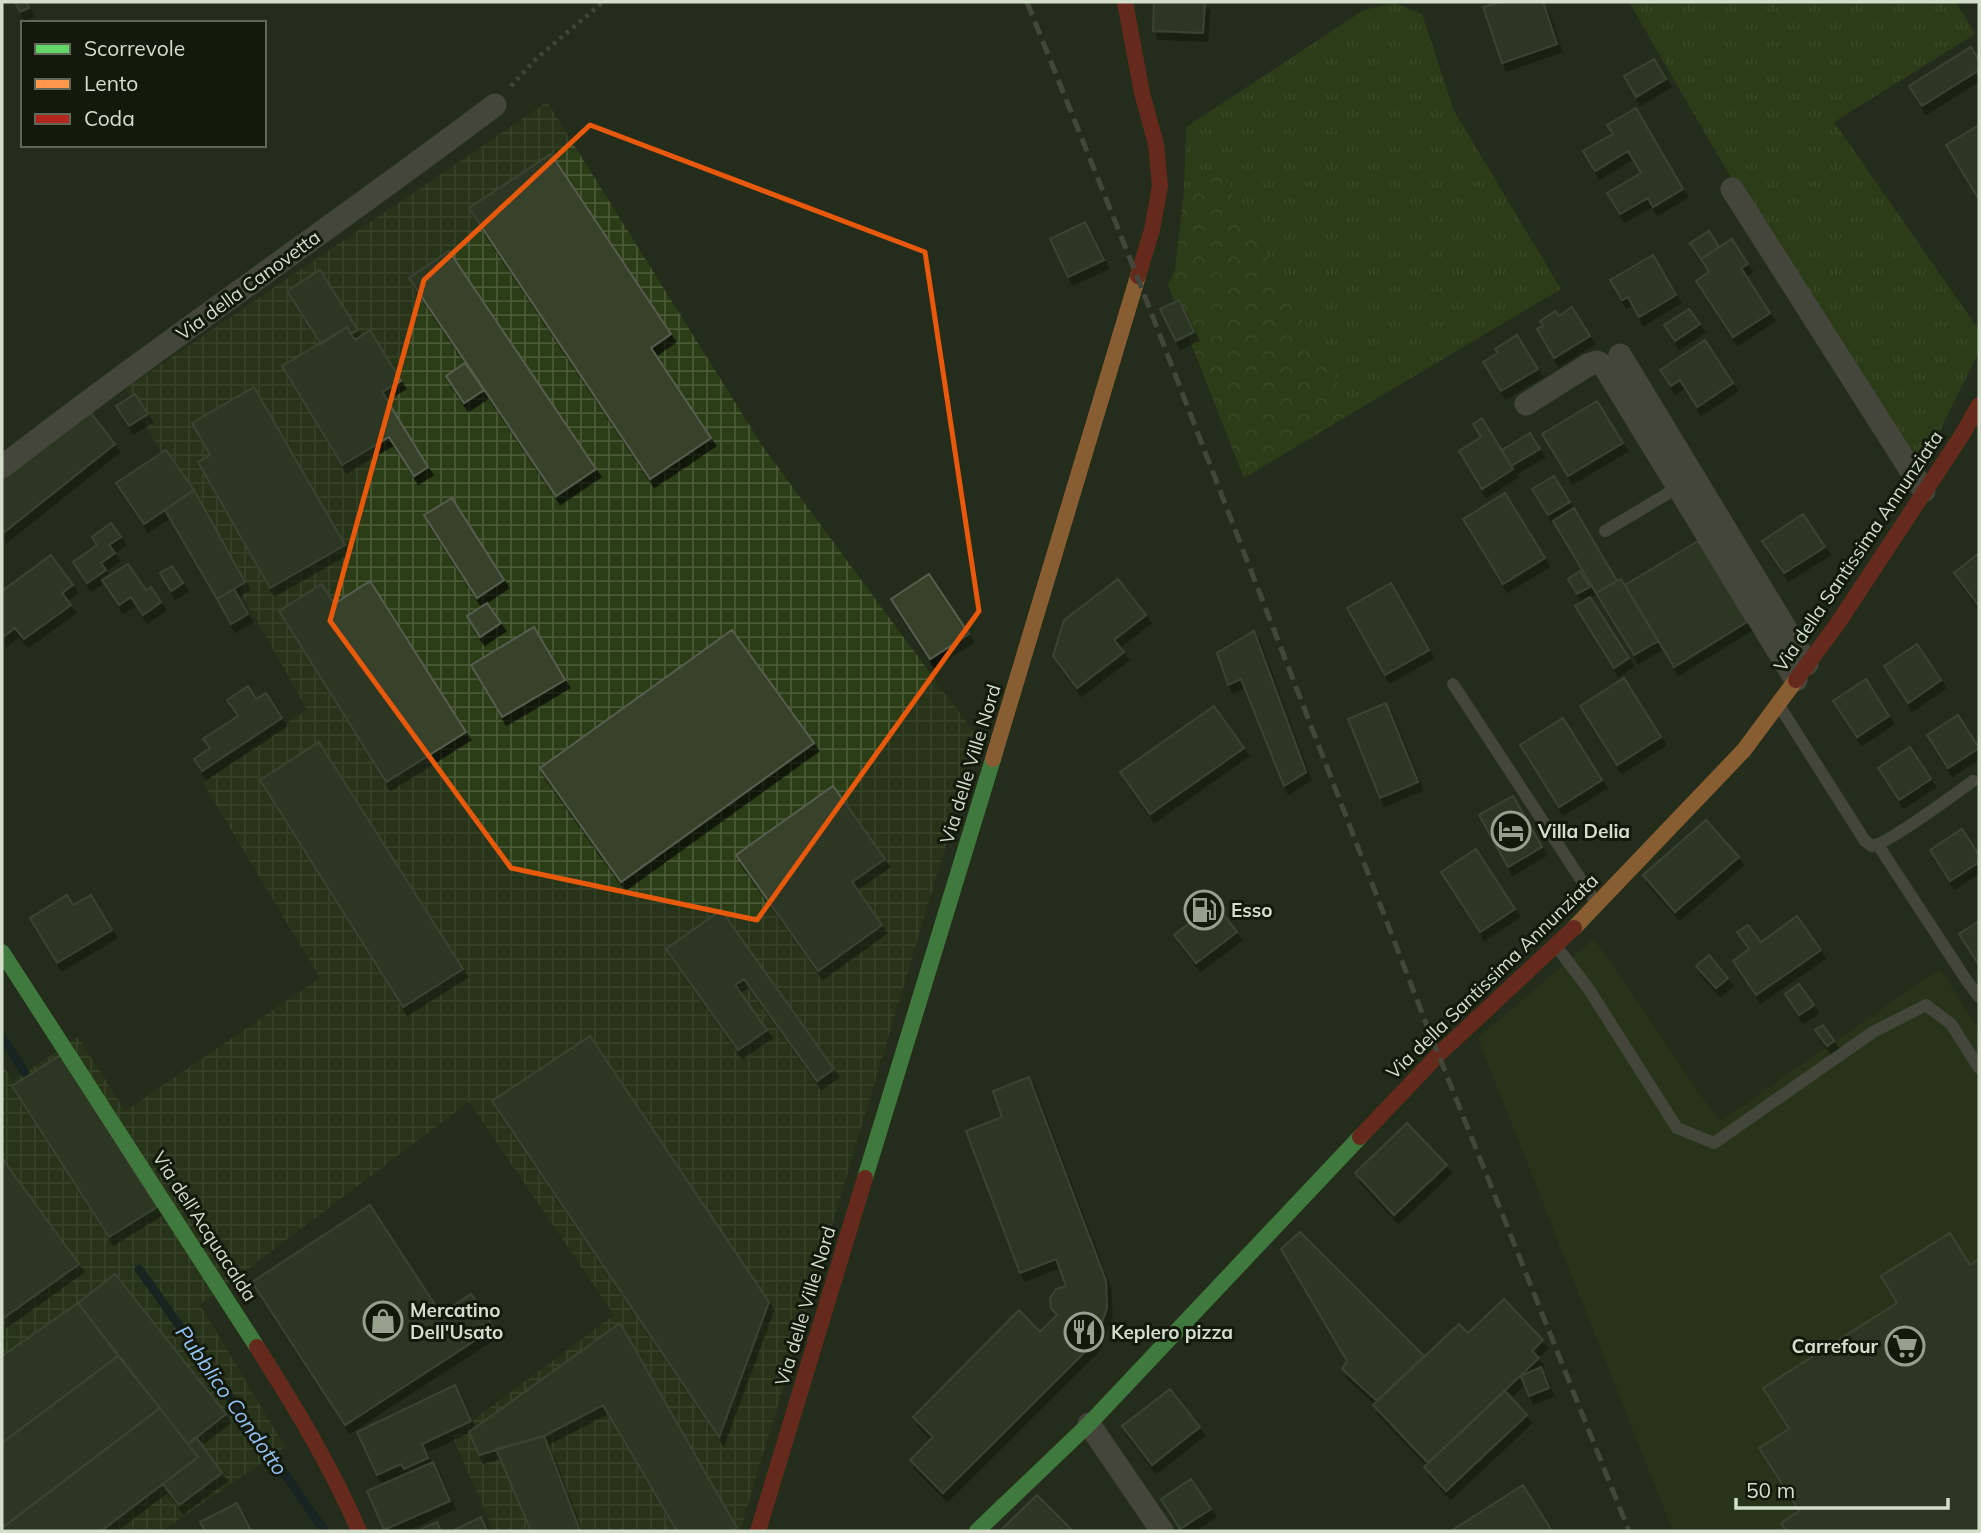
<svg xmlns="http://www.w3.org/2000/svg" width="1981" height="1533" font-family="Mulish,sans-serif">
<defs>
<pattern id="industrial-grid" width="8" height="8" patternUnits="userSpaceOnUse" patternTransform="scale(1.75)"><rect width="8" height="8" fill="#2b3d17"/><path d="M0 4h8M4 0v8" fill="none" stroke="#495937"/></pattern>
<pattern id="grass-tufts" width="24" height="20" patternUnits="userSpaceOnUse" patternTransform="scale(1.75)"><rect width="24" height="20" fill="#364e18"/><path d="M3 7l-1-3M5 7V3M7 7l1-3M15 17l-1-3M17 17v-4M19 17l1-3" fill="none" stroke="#526738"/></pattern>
<pattern id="forest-crowns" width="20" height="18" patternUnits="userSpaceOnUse" patternTransform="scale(1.75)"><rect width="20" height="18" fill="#364e18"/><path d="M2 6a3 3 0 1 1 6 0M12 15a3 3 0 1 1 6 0" fill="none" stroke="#526738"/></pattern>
<filter id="shadow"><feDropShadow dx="4.5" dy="8" stdDeviation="0" flood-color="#0009"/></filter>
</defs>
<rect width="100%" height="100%" fill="#242d1b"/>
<!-- built -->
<path fill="#2b3d17" d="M1594 939 1719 1122 1940 969 1979 1030V1531H1673L1478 1038Z"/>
<!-- industrial -->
<path fill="url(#industrial-grid)" d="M547 102 763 447 978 738 740 1531H494L452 1436 614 1315 469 1102 200 1305 285 1447 162 1531H2V1064L13 1081 78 1037 125 1111 320 978 203 783 307 709 125 389Z"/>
<!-- grass -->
<path fill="url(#grass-tufts)" d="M1629 2H1956L1975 34 1834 122 1979 330V352L1922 467 1727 171Z
M1395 3 1422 14 1454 111 1561 289 1354 412 1218 167 1184 192 1186 127 1364 10Z"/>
<!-- forest -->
<path fill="url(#forest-crowns)" d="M1218 167 1354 412 1244 478 1168 285 1175 270 1184 192Z"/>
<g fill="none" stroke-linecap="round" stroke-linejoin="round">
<!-- stream -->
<path stroke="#071a2a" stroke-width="9" d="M2 1037 25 1073
M139 1269 325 1531"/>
</g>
<!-- building -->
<path fill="#38422a" stroke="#565d4e" stroke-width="2" filter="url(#shadow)" d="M15 2H26L29 8 20 12Z
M1154 2H1205L1203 33 1153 31Z
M1500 2H1543L1557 44 1502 63 1483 7Z
M1971 47 1979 61V70L1922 106 1909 86Z
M1654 59 1666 79 1636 97 1624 76Z
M1636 108 1683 189 1653 207 1648 198 1620 214 1607 193 1641 173 1628 151 1595 171 1583 151 1613 134 1607 125Z
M1979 125V197L1978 198 1946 145Z
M551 154 671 334 651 348 711 438 650 479 469 208Z
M1085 222 1104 260 1068 277 1050 239Z
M1709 231 1719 247 1701 259 1690 243Z
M1732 239 1748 264 1741 268 1770 313 1733 337 1696 281 1709 272 1701 259Z
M449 251 596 469 556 496 409 278Z
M1653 255 1676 295 1639 317 1628 297 1622 300 1610 280Z
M320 270 358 330 351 334 347 327 321 344 287 291Z
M1179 300 1194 332 1176 341 1160 309Z
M1572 307 1590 336 1554 358 1537 329 1543 326 1540 321 1555 311 1559 316Z
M1689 309 1700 324 1675 341 1664 325Z
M347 327 355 340 370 330 401 381 382 392 428 467 414 476 389 437 342 465 282 366Z
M1517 335 1538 369 1501 391 1483 362 1498 353 1495 349Z
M1705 340 1733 383 1697 407 1680 380 1671 386 1660 370Z
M465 363 484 390 464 403 446 376Z
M254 387 345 545 270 588 198 462 210 455 192 423Z
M135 394 148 414 129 426 116 406Z
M1597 401 1623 443 1568 476 1542 434Z
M87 408 115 444 2 534V475Z
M1482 418 1513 469 1482 489 1459 451 1481 437 1473 424Z
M1530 433 1540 449 1511 466 1502 450Z
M166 450 194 490 144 524 116 483Z
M1554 476 1570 502 1548 515 1532 489Z
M194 490 245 582 217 599 165 510Z
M1505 493 1545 558 1503 584 1463 519Z
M452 498 504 580 477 598 424 515Z
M1574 508 1617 581 1596 593 1553 521Z
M1803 514 1825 547 1784 573 1762 541Z
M111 523 121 537 109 545 115 553 101 563 106 570 87 583 73 562 97 545 92 537Z
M1698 541 1747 622 1674 667 1625 585Z
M1979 553V606L1954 573Z
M51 555 73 585 62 593 71 605 24 639 15 628 2 638V591Z
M128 564 146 590 151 587 161 602 143 615 131 597 119 605 102 580Z
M172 566 183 583 171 591 160 573Z
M1580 571 1590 587 1577 594 1568 579Z
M929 574 969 634 930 659 891 599Z
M1118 579 1146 615 1114 640 1124 652 1077 688 1053 656 1064 620Z
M1621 579 1658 641 1634 655 1596 593Z
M370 581 466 732 386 782 279 611 322 584 334 604Z
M1391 583 1429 650 1385 675 1347 608Z
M234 589 248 614 231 624 217 599Z
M1590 597 1629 658 1614 668 1575 606Z
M487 603 501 623 480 637 467 616Z
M534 627 565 680 502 717 471 665Z
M732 630 814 743 621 882 540 768Z
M1254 631 1306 772 1284 786 1241 679 1228 685 1217 653Z
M1917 644 1941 680 1908 703 1884 666Z
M1624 678 1661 737 1617 765 1580 706Z
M1866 679 1889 716 1857 737 1833 701Z
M248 686 256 699 266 693 282 718 202 771 194 759 210 748 203 739 238 716 227 700Z
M1386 703 1418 782 1380 798 1348 719Z
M1214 706 1244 748 1150 814 1120 772Z
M1958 715 1979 748 1948 768 1927 735Z
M1563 718 1602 780 1559 807 1520 745Z
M319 742 463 969 403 1007 260 780Z
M1910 747 1931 779 1899 800 1878 768Z
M833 786 885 859 852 882 882 925 818 971 736 855Z
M1513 796 1542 847 1508 867 1479 815Z
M1706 820 1739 857 1675 912 1643 875Z
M1962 829 1979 855V862L1950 881 1930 850Z
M1476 849 1515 909 1480 932 1441 872Z
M67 895 73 905 91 895 112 930 57 963 30 918Z
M1215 903 1237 932 1196 963 1174 935Z
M721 910 834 1069 817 1081 744 979 735 985 767 1030 738 1050 666 949Z
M1797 916 1821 950 1756 995 1733 961 1749 949 1737 932 1748 925 1761 942Z
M1979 921V965L1959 934Z
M1709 955 1728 978 1716 988 1696 966Z
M1799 984 1814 1005 1799 1015 1785 994Z
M1823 1025 1834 1041 1827 1046 1815 1030Z
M590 1036 769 1302 719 1437 492 1101Z
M61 1055 157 1207 109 1237 12 1086Z
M1029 1077 1106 1281 1107 1308 1095 1342 943 1493 910 1460 933 1437 913 1417 1019 1310 1040 1332 1057 1315 1051 1308 1050 1298 1056 1289 1066 1286 1056 1259 1020 1273 966 1131 1002 1117 993 1091Z
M1407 1123 1447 1165 1394 1215 1355 1173Z
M2 1158 79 1264 2 1319Z
M370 1205 441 1314 471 1294 494 1328 345 1425 252 1282Z
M1300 1232 1424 1356 1377 1401 1342 1369 1347 1361 1281 1249Z
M1950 1233 1970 1265 1979 1259V1531H1786L1781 1523 1799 1511 1759 1448 1789 1429 1763 1388 1897 1303 1881 1276Z
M115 1274 226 1414 188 1444 78 1303Z
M1504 1299 1543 1340 1532 1351 1539 1358 1428 1463 1373 1405 1459 1324 1468 1333Z
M78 1303 118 1356 2 1443V1356Z
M620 1323 737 1528 730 1531H677L603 1405 544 1436 479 1455 469 1432Z
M118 1356 160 1408 2 1528V1443Z
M1541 1367 1549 1388 1529 1396 1521 1376Z
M455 1385 471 1421 422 1444 428 1458 404 1469 401 1464 377 1475 357 1432Z
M1170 1389 1200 1427 1152 1465 1122 1426Z
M1505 1391 1527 1415 1446 1491 1424 1467Z
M160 1408 198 1457 101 1531H2V1528Z
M544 1436 580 1531H531L496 1449Z
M196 1437 222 1473 179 1505 163 1484 198 1457 188 1444Z
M433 1462 450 1501 384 1530 367 1491Z
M1191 1479 1211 1509 1180 1529 1161 1499Z
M1523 1485 1552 1531H1451Z
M1037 1495 1071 1529 1068 1531H1000Z
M237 1503 251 1531H205L200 1522Z
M481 1517 487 1531H452Z
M437 1522 441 1531H417Z"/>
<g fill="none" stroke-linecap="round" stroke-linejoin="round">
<!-- path -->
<path stroke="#63635d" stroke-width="4.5" stroke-dasharray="3.5 5" stroke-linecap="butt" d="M511 86 536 59 603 2"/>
<!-- lane -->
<path stroke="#6a6563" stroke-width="12" d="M1605 531 1677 488
M1453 684 1595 901
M1780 707 1865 841 1872 846C1888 844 1955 794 1973 781
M1878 845 1965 978 1979 997
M1556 946 1588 988 1677 1128 1714 1143 1873 1032 1926 1005 1951 1024 1979 1068"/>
<!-- street -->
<path stroke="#6a6563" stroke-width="23" d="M1732 189 1924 491
M1620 355 1807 664
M1526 404 1588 365 1597 362 1604 366 1796 680
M2 467C163 342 332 228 495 105
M1089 1424 1162 1531"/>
<!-- fast -->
<path stroke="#63d668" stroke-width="16" d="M2 952 257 1347
M865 1178 993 759
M977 1531 1089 1424 1360 1137"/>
<!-- slow -->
<path stroke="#ff974d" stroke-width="16" d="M993 759 1138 276
M1574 928 1744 750 1796 680"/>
<!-- jam -->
<path stroke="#b3261e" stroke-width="16" d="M1125 2 1142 93 1156 144 1160 186 1152 230 1138 276
M1796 680 1838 623 1962 435 1979 405
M1360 1137 1439 1054 1574 928
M257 1347C295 1407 331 1466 359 1531
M758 1531 865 1178"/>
<!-- rail -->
<path stroke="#686762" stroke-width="5" stroke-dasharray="14 7" stroke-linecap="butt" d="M1027 2 1137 276 1431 1036 1629 1531"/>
</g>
<!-- marked area -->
<path d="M0 0H1981V1533H0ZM590 125 925 252 979 611 757 920 511 868 330 621 424 280Z" fill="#242d1b" fill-opacity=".55" fill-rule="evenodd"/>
<path fill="none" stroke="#e8590c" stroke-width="5" stroke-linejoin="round" d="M590 125 925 252 979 611 757 920 511 868 330 621 424 280Z"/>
<!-- icons -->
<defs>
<symbol id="hotel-ring" viewBox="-11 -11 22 22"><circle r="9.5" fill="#131a0b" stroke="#96a18d" stroke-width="1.5"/><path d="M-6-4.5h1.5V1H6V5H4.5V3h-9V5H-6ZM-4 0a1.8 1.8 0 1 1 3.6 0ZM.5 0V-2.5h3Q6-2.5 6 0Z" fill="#96a18d"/></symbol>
<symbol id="fuel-ring" viewBox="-11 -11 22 22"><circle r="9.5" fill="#131a0b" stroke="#96a18d" stroke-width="1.5"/><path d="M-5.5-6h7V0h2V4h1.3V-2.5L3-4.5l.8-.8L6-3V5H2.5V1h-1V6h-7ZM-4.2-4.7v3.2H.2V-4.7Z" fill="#96a18d"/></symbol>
<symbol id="shop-ring" viewBox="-11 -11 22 22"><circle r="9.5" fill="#131a0b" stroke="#96a18d" stroke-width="1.5"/><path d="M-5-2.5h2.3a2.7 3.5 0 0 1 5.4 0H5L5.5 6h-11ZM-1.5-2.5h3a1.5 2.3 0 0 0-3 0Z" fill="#96a18d"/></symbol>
<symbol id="restaurant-ring" viewBox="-11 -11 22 22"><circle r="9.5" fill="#131a0b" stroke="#96a18d" stroke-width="1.5"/><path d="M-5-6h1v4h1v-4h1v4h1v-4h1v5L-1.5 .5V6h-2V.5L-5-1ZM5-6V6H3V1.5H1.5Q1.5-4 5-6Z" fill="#96a18d"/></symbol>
<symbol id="supermarket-ring" viewBox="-11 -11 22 22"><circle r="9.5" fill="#131a0b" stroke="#96a18d" stroke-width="1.5"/><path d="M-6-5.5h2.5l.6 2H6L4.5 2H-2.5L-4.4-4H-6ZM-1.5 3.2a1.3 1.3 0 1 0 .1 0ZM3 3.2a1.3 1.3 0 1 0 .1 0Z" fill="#96a18d"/></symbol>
</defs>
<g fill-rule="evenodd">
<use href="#hotel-ring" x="1489" y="809" width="44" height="44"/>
<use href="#fuel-ring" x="1182" y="888" width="44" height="44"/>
<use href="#shop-ring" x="361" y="1299" width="44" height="44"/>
<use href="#restaurant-ring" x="1062" y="1310" width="44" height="44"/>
<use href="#supermarket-ring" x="1883" y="1324" width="44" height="44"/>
</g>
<g text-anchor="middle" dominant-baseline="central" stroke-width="6" stroke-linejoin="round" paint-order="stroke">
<!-- street labels -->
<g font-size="19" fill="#d4dfcb" stroke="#131a0b">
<text transform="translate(248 285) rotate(-36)">Via della Canovetta</text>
<text transform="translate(1858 551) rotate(-56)">Via della Santissima Annunziata</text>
<text transform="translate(970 764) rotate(-73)">Via delle Ville Nord</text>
<text transform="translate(1492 976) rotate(-44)">Via della Santissima Annunziata</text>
<text transform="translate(205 1226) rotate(57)">Via dell'Acquacalda</text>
<text transform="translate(805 1306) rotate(-73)">Via delle Ville Nord</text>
</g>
<!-- poi labels -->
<g font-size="19" font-weight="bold" fill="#d4dfcb" stroke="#131a0b" text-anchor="start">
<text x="1538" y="831">Villa Delia</text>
<text x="1231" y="910">Esso</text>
<text x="410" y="1310">Mercatino<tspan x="410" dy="22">Dell'Usato</tspan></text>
<text x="1111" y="1332">Keplero pizza</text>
<text x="1878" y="1346" text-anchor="end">Carrefour</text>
</g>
<!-- water labels -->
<g font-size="21" font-style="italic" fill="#93c3f5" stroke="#131a0b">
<text transform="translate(232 1400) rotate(55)">Pubblico Condotto</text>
</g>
</g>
<!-- border -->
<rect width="1981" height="1533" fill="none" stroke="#d4dfcb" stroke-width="7"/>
<!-- legend -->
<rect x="21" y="21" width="245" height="126" fill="#131a0b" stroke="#606958" stroke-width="2"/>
<rect x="35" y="44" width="35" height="10" fill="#63d668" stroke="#606958" stroke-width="2"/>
<text x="84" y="56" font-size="21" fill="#d4dfcb">Scorrevole</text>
<rect x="35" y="79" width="35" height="10" fill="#ff974d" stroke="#606958" stroke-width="2"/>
<text x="84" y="91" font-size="21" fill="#d4dfcb">Lento</text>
<rect x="35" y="114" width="35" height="10" fill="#b3261e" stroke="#606958" stroke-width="2"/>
<text x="84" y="126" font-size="21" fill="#d4dfcb">Coda</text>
<!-- scale -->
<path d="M1736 1498v10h212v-10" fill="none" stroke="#d4dfcb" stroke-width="3.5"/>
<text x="1746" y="1498" font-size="21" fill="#d4dfcb" stroke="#131a0b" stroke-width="5" paint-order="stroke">50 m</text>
</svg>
